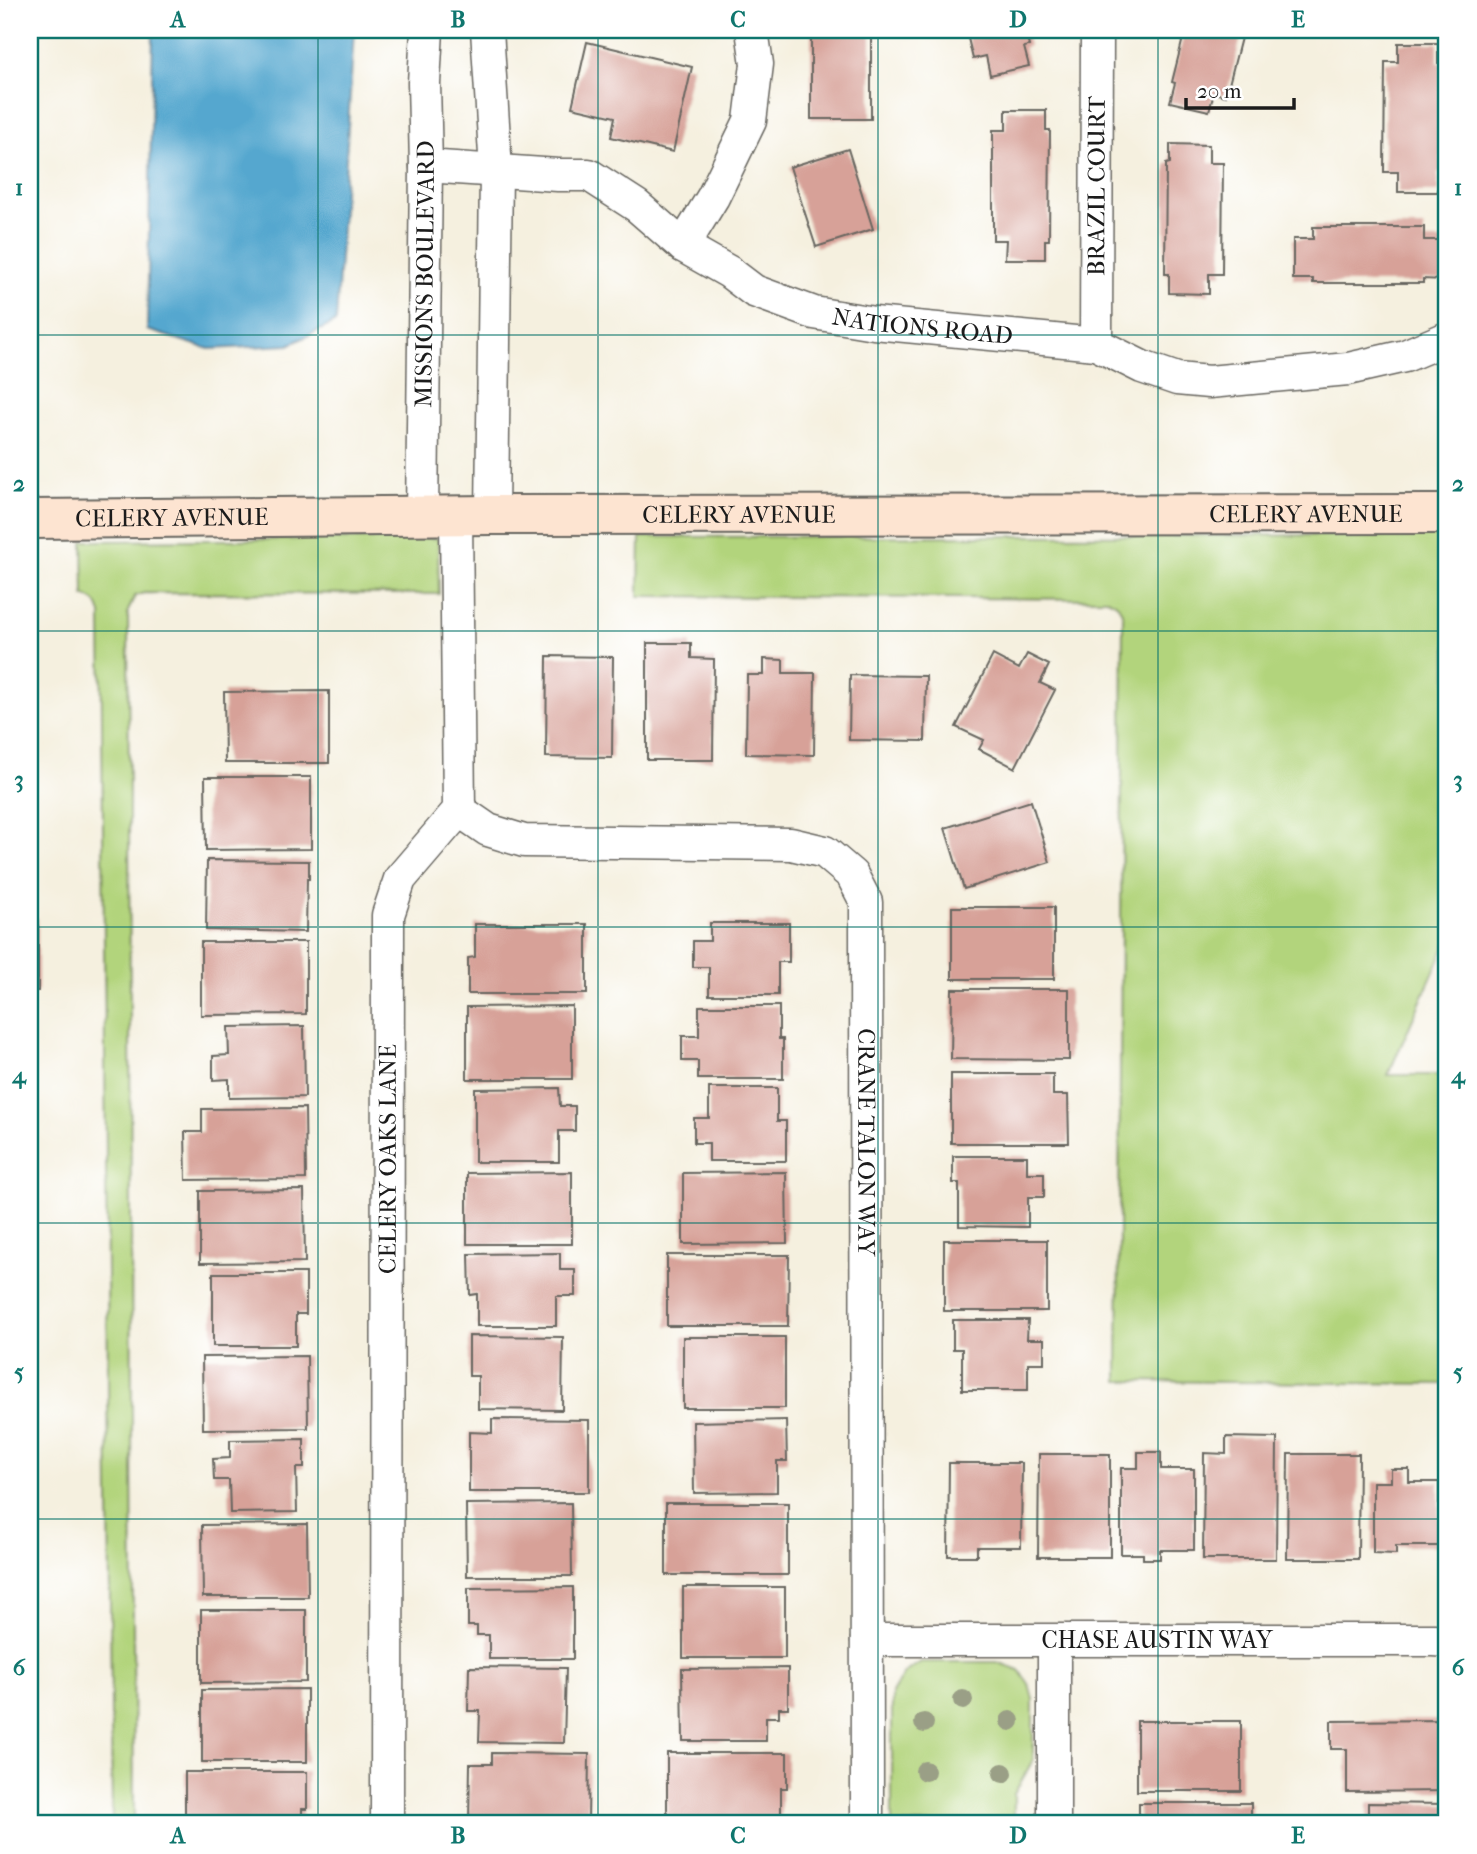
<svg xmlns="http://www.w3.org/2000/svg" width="1477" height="1854" font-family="'IM FELL French Canon',serif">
<rect width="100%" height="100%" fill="#fff"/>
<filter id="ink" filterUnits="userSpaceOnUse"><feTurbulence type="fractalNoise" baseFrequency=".0143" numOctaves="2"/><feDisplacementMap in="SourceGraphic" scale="14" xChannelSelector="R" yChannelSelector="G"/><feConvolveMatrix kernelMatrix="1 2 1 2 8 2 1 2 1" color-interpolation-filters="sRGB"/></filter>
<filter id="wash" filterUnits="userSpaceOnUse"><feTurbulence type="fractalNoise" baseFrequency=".00686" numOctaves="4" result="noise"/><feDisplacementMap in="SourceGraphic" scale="28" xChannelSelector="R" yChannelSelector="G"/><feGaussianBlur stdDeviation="1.57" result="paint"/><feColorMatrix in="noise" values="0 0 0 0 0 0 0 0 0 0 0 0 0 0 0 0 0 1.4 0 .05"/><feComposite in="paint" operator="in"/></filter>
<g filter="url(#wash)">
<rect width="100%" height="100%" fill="#f5f0df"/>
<!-- green -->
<path fill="#b2d47c" stroke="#67784c" stroke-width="2" d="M1441 535 1447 542V942L1388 1075H1447V1384L1118 1381 1123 617C1120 606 1118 603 1107 599L639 596 640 537Z
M438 538 439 594 144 593 135 596 128 611 134 1824H112L101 614C98 603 96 600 84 596L83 541Z
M921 1662H997L1019 1670 1029 1684 1033 1699V1760L1014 1794V1824H892V1693L904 1673Z"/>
<!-- water -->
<path fill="#54a7cf" stroke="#386276" stroke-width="2" d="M153 30H354L336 322 289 345 209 349 147 330Z"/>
<g id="blocks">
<!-- building -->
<path fill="#d7a198" d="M966 30H1025L1029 46 1024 47 1029 66 990 75 986 56 973 59Z
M1185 30H1243L1226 96 1214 93 1209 111 1170 102 1175 83 1172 82Z
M811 33H871V119H811Z
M587 42 692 67 673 152 611 137 615 117 572 107Z
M1398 43H1438V63H1442V118L1441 172H1438V192H1398V172H1384L1385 62H1398Z
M1006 110H1046V130H1050L1049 240H1045V259H1005L1006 240H993V130H1006Z
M1170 144 1209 145V163H1223L1222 274H1209V294L1169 293V274H1165L1166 164 1170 163Z
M848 149 873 229 816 247 790 167Z
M1313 227H1424V240H1443V280L1423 279V283H1313V279H1293V239H1313Z
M647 643H691V658L714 659 713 760H647Z
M1027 654 1049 665 1040 683 1055 690 1015 768 979 749 984 740 956 727 993 655 1019 669Z
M547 656 613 657 612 758 546 757Z
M764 659 783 660V673H815L814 755 746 754 747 675H764Z
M850 675 926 676 925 741 849 740Z
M329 691V763H225L224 692Z
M205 777H311V849L206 850Z
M1031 801 1050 862 964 889 945 828Z
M207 860 309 861V879H307L306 932 206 930Z
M952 907H1054V979H952Z
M30 918H38V991H30Z
M710 923H789V962H778V995H709V967H693V941H710Z
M475 924H587V994H468V958L475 957Z
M201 942H306V1014L201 1015Z
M952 989H1069V1060L951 1059Z
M572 1006V1079H467V1007Z
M699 1006H779V1039H783V1079H698V1061H682V1036H699Z
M304 1026 305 1097 229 1098V1079L213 1080V1056L229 1055 228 1027Z
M951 1074H1053V1095H1068L1069 1143H951Z
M559 1088 560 1106H575V1131H559V1162H475V1089Z
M709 1088H777V1121H786V1161H709V1143H694V1118H709Z
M305 1108 306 1179 186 1180 185 1132H202V1109Z
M953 1156H1027V1173H1044V1197H1028V1227L959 1226V1183H953Z
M572 1172V1244H467V1173Z
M786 1172 787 1243 683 1244V1173Z
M304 1190 305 1262 200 1263V1191Z
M944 1240H1047V1311H944Z
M560 1253V1270H575V1296H556V1326H477V1294L470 1295 469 1254Z
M667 1255H789L788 1326H667Z
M213 1273H306V1314H296V1346H213Z
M953 1320H1028L1027 1339H1044V1363H1028V1390H962V1349H953Z
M469 1336 563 1337 562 1410 478 1409V1376H469Z
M683 1337H785V1408H683Z
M307 1356 308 1428 203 1429 202 1357Z
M492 1419 589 1420V1492H469V1432L492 1433Z
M786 1420 787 1461H777V1492L694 1493 693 1422Z
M1226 1437 1277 1438 1276 1559H1203L1204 1453 1226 1454Z
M304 1439V1468H296L297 1512 230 1513 229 1480H214L213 1459 230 1458V1440Z
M1138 1452H1161V1469H1194V1550H1160V1559H1143V1554H1121V1468H1138Z
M1039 1454H1110V1557H1038Z
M1288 1454H1359L1358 1559H1287Z
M949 1463H1022L1021 1547H977V1556H948Z
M1391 1469H1409V1482H1439V1546H1396V1554L1373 1553V1482H1391Z
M571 1503 572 1576H467L466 1504Z
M666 1503H788V1575H666Z
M307 1524 308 1597H203L202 1525Z
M573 1587V1659H489V1635H477V1626H468V1588Z
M683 1587H785V1658H683Z
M201 1610H306V1682L201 1683Z
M469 1667 566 1668 564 1743 479 1742 480 1711H468Z
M788 1668V1708H779V1717H766V1741H683L682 1669Z
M307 1689V1762H202V1690Z
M1447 1720V1791L1347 1792V1749H1331V1721Z
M1137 1721H1241V1791H1137Z
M492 1753 589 1754 588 1824 469 1823 470 1764H492Z
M667 1753H787V1788H781V1823H667Z
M185 1772H307V1809H302V1824H185Z
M1139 1803H1251V1824H1139Z
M1368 1803 1447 1804V1824H1368Z"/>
</g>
</g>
<g filter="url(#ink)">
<use href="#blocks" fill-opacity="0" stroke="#686660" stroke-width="2"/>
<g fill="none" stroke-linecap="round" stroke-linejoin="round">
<defs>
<g id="minor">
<path d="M487 30 496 170 492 515"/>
<path id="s1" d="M426 166 558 175H589L637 206 683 246 729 272 754 291 814 313 874 323 1096 344 1142 367 1177 379 1209 382 1348 369 1405 356 1447 338"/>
<path d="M683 246 713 197 750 121 757 64 752 30"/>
<path id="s2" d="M1096 344 1097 30"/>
<path id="s3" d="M422 517 426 166 424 83 427 30"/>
<path id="s4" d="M459 810 488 830 524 841 791 844 825 852 852 875 866 902 867 1824"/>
<path id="s5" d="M867 1640H1433L1447 1641"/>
<path d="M1054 1641V1824"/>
<path id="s6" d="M387 1824 388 915 400 879 459 810 456 516"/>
</g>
<g id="secondary">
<path id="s7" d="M30 519 492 515 1447 514"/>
</g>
</defs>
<!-- minor casing -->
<use href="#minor" stroke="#686660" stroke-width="35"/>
<!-- secondary casing -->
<use href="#secondary" stroke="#686660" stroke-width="42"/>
<!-- minor -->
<use href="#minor" stroke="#fff" stroke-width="32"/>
<!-- secondary -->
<use href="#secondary" stroke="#fde4d1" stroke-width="38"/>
</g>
<!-- trees -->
<g fill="#9a9f86">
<circle cx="963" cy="1700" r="10"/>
<circle cx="1010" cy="1721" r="10"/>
<circle cx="924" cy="1723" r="10"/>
<circle cx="925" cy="1771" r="10"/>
<circle cx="1003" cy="1773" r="10"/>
</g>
</g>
<!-- grid -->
<path fill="none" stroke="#0f766e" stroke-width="2" stroke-opacity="0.55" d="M318 30V1824M598 30V1824M878 30V1824M1158 30V1824M30 335H1447M30 631H1447M30 927H1447M30 1223H1447M30 1519H1447"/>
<g text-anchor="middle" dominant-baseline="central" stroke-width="5" stroke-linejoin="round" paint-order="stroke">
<!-- street labels -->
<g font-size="24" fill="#1c1c1c" stroke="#fff">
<text stroke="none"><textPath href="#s2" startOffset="158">BRAZIL COURT</textPath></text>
<text stroke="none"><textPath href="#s3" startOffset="243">MISSIONS BOULEVARD</textPath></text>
<text stroke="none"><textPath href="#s1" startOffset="539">NATIONS ROAD</textPath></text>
<text stroke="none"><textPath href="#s7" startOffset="1276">CELERY AVENUE</textPath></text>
<text stroke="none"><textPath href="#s7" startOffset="709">CELERY AVENUE</textPath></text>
<text stroke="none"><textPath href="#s7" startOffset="142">CELERY AVENUE</textPath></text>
<text stroke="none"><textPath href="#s4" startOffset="681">CRANE TALON WAY</textPath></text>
<text stroke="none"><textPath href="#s6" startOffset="665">CELERY OAKS LANE</textPath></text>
<text stroke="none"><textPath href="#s5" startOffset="290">CHASE AUSTIN WAY</textPath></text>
</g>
</g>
<!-- margin -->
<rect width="1477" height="1854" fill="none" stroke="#fff" stroke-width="77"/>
<!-- scale -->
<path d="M1186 98v10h108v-10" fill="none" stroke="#1c1c1c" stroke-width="3.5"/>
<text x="1197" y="98" font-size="21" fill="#1c1c1c" stroke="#ffffff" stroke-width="5" paint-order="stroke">20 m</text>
<rect x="38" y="38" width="1400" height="1777" fill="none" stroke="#0f766e" stroke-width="2.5"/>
<g font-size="23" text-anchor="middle" font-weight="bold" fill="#0f766e">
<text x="178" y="27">A</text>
<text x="458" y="27">B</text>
<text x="738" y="27">C</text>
<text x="1018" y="27">D</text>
<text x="1298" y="27">E</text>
<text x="19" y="195">1</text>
<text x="1458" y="195">1</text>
<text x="19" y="491">2</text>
<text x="1458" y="491">2</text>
<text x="19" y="787">3</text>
<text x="1458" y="787">3</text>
<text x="19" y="1083">4</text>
<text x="1458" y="1083">4</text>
<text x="19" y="1379">5</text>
<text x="1458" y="1379">5</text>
<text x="19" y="1675">6</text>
<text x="1458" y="1675">6</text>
<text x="178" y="1843">A</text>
<text x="458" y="1843">B</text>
<text x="738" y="1843">C</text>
<text x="1018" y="1843">D</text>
<text x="1298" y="1843">E</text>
</g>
</svg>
